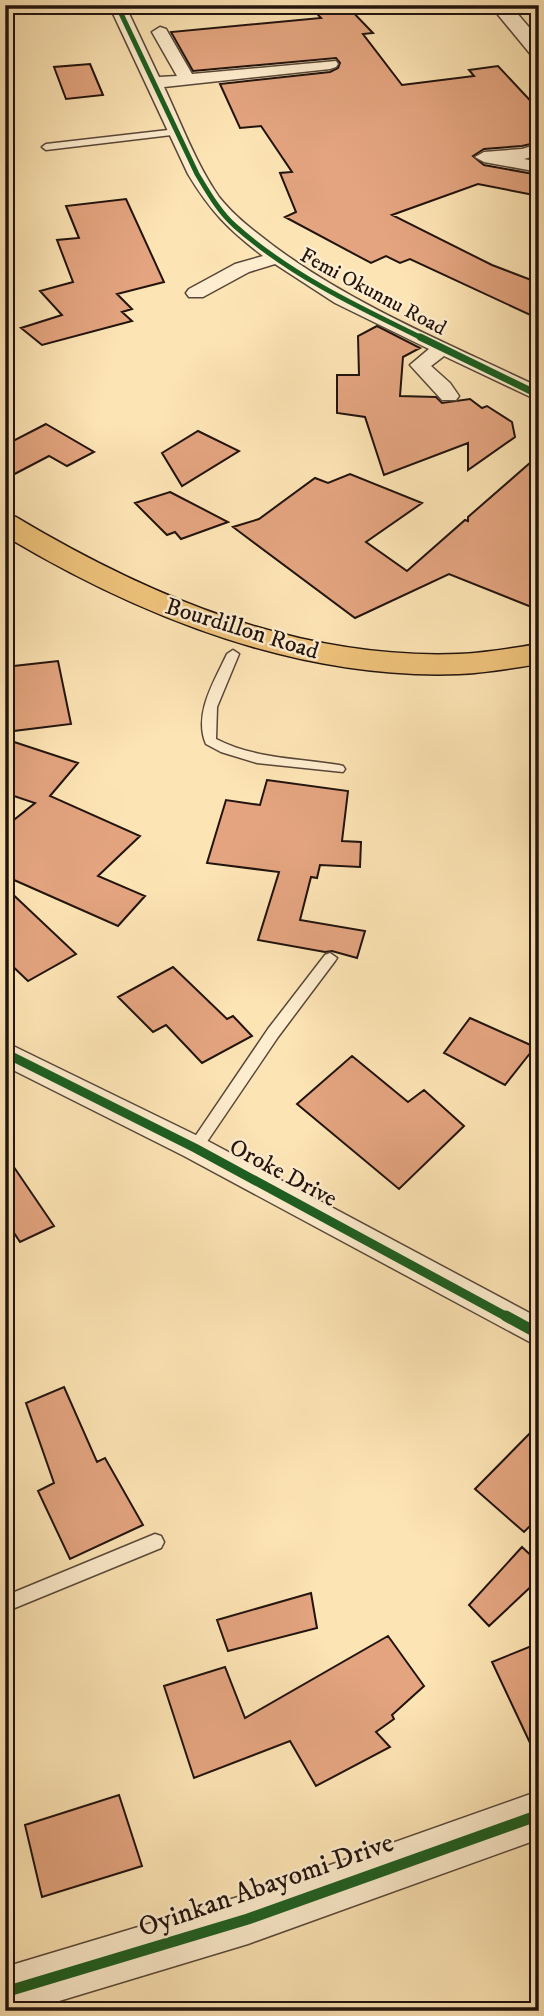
<svg xmlns="http://www.w3.org/2000/svg" width="544" height="2016" font-family="'IM FELL DW Pica',serif">
<rect width="100%" height="100%" fill="#fde4b4"/>
<filter id="stains"><feTurbulence type="fractalNoise" baseFrequency=".00286" numOctaves="4"/><feColorMatrix values="0 0 0 0 .2 0 0 0 0 .09 0 0 0 0 .02 0 0 0 .5 -.17"/></filter>
<radialGradient id="worn" r=".72"><stop offset=".6" stop-color="#630" stop-opacity="0"/><stop offset="1" stop-color="#630" stop-opacity=".3"/></radialGradient>
<!-- building -->
<path fill="#e3a47f" stroke="#21130e" stroke-width="2" d="M309 5H346L373 33 363 34 402 85 474 76 469 70 498 66 539 110V142L522 146 484 149 473 156 484 165 539 175V196L478 184 392 215 492 265 539 283V319L410 259 400 263 386 256 371 263 285 217 296 212 280 173 292 172 261 126 240 128 220 84 330 72 338 68 340 63 336 58 193 71 171 32 321 18Z
M90 64 103 95 66 99 54 67Z
M126 199 164 282 117 294 132 309 122 312 132 321 42 345 21 328 62 315 40 291 73 282 57 240 79 238 66 206Z
M377 326 420 348 403 357 400 396 436 397 442 403 470 399 482 408 487 406 512 422 515 437 468 470V443L384 475 365 417 337 413V375H359L358 336Z
M46 424 94 452 67 466 49 456 5 479V445Z
M198 431 239 451 182 486 162 453Z
M539 455V610L449 574 355 618 233 527 259 519 315 478 328 483 350 474 422 503 366 542 407 571 465 520 468 521V517Z
M170 492 228 522 181 539 175 532 167 535 135 503Z
M58 661 71 724 5 732V667Z
M5 739 78 763 50 796 140 836 98 876 145 896 118 926 5 876V827L35 803 5 793Z
M267 780 348 791 342 841 361 842 360 867 320 865 317 878 311 877 300 920 365 931 357 958 332 951 325 952 258 940 279 872 207 863 226 800 260 805Z
M5 887 76 954 28 981 5 959Z
M173 967 227 1019 233 1016 252 1036 202 1063 166 1025 153 1032 118 997Z
M470 1018 535 1047 505 1085 444 1053Z
M352 1056 408 1102 424 1090 464 1126 399 1189 297 1104Z
M5 1154 54 1226 20 1242 5 1219Z
M64 1387 97 1462 105 1458 143 1525 70 1559 38 1491 54 1483 26 1403Z
M539 1424V1517L524 1532 475 1489Z
M522 1547 539 1563V1579L489 1626 469 1605Z
M311 1593 317 1628 228 1651 217 1620Z
M388 1636 424 1686 392 1715 394 1719 376 1732 390 1747 316 1786 290 1741 194 1778 164 1686 225 1667 245 1718Z
M539 1643V1762L492 1662Z
M119 1795 142 1866 42 1897 25 1825Z"/>
<g fill="none" stroke-linecap="round" stroke-linejoin="round">
<defs>
<path id="service" d="M177 129 181 132 180 134 46 150 42 147 46 144Z
M233 650 239 654 217 707 216 739C255 759 297 758 339 765L343 766 345 769 343 772 257 763 221 752 206 744C193 714 215 680 227 654Z
M330 953 337 958 335 961 278 1037 200 1152H190L188 1148 190 1144 268 1029 325 955Z
M155 1534 161 1536 164 1542 161 1548 5 1612V1596Z"/>
<path id="minor" d="M109 5H125L159 77 177 76 152 32 160 27 166 29 192 74 336 61 338 64 336 67 330 69 164 87C181 123 196 164 219 197 235 217 254 231 275 247 355 306 449 344 539 387V401L444 356 431 366 450 383 459 396 456 400H442L410 365 429 349 335 303 275 264 249 272 203 297H189L186 293 189 289 235 264 263 256C228 229 211 212 188 174Z
M539 144V155L524 159 539 162V172L484 162 475 157 484 152 522 149Z
M5 1042 206 1140 539 1318V1347L184 1156 5 1066Z"/>
<path id="tertiary" d="M490 5H510L539 39V58L532 56Z
M539 1791V1839L248 1944 26 2011H5V1967L248 1894Z"/>
<path id="primary" d="M5 514 16 517C150 597 299 660 459 654 486 653 512 648 539 644V664C512 668 486 673 459 674 298 680 141 617 5 536Z"/>
</defs>
<!-- service casing -->
<use href="#service" stroke="#584738" stroke-width="3"/>
<!-- minor casing -->
<use href="#minor" stroke="#584738" stroke-width="3"/>
<!-- tertiary casing -->
<use href="#tertiary" stroke="#584738" stroke-width="3"/>
<!-- primary casing -->
<use href="#primary" stroke="#21130e" stroke-width="3"/>
<!-- service -->
<use href="#service" fill="#feedce" fill-rule="evenodd"/>
<!-- minor -->
<use href="#minor" fill="#feedce" fill-rule="evenodd"/>
<!-- tertiary -->
<use href="#tertiary" fill="#feedce" fill-rule="evenodd"/>
<!-- primary -->
<use href="#primary" fill="#eec27a" fill-rule="evenodd"/>
<defs>
<path id="cycleway-far3" d="M117 5 197 174C208 192 219 212 235 226 290 275 358 307 424 339"/>
<path id="cycleway-far2" d="M420 337 539 395"/>
<path id="cycleway-far1" d="M5 1053 195 1148 509 1318"/>
<path id="cycleway" d="M506 1316 539 1334
M5 1992 248 1919 539 1815"/>
</defs>
<!-- cycleway-far3 casing -->
<use href="#cycleway-far3" stroke="#feedce" stroke-width="8"/>
<!-- cycleway-far2 casing -->
<use href="#cycleway-far2" stroke="#feedce" stroke-width="10"/>
<!-- cycleway-far1 casing -->
<use href="#cycleway-far1" stroke="#feedce" stroke-width="13"/>
<!-- cycleway casing -->
<use href="#cycleway" stroke="#feedce" stroke-width="16"/>
<!-- cycleway-far3 -->
<use href="#cycleway-far3" stroke="#1b5e20" stroke-width="5"/>
<!-- cycleway-far2 -->
<use href="#cycleway-far2" stroke="#1b5e20" stroke-width="7"/>
<!-- cycleway-far1 -->
<use href="#cycleway-far1" stroke="#1b5e20" stroke-width="9"/>
<!-- cycleway -->
<use href="#cycleway" stroke="#1b5e20" stroke-width="11"/>
</g>
<g text-anchor="middle" dominant-baseline="central" stroke-width="5" stroke-linejoin="round" paint-order="stroke">
<!-- far-street labels -->
<g font-size="21" fill="#21130e" stroke="#feedce">
<text transform="translate(373 292) rotate(28)">Femi Okunnu Road</text>
</g>
<!-- street labels -->
<g font-size="24" fill="#21130e" stroke="#feedce">
<text transform="translate(242 629) rotate(17)">Bourdillon Road</text>
<text transform="translate(283 1173) rotate(28)">Oroke Drive</text>
</g>
<!-- near-street labels -->
<g font-size="28" fill="#21130e" stroke="#feedce">
<text transform="translate(266 1885) rotate(-19)">Oyinkan Abayomi Drive</text>
</g>
</g>
<!-- margin -->
<rect width="544" height="2016" fill="none" stroke="#fde4b4" stroke-width="28"/>
<rect x="7" y="7" width="530" height="2002" fill="none" stroke="#21130e" stroke-width="3.5"/>
<rect x="14" y="14" width="516" height="1988" fill="none" stroke="#21130e" stroke-width="2"/>
<rect width="100%" height="100%" filter="url(#stains)"/>
<rect width="100%" height="100%" fill="url(#worn)"/>
</svg>
